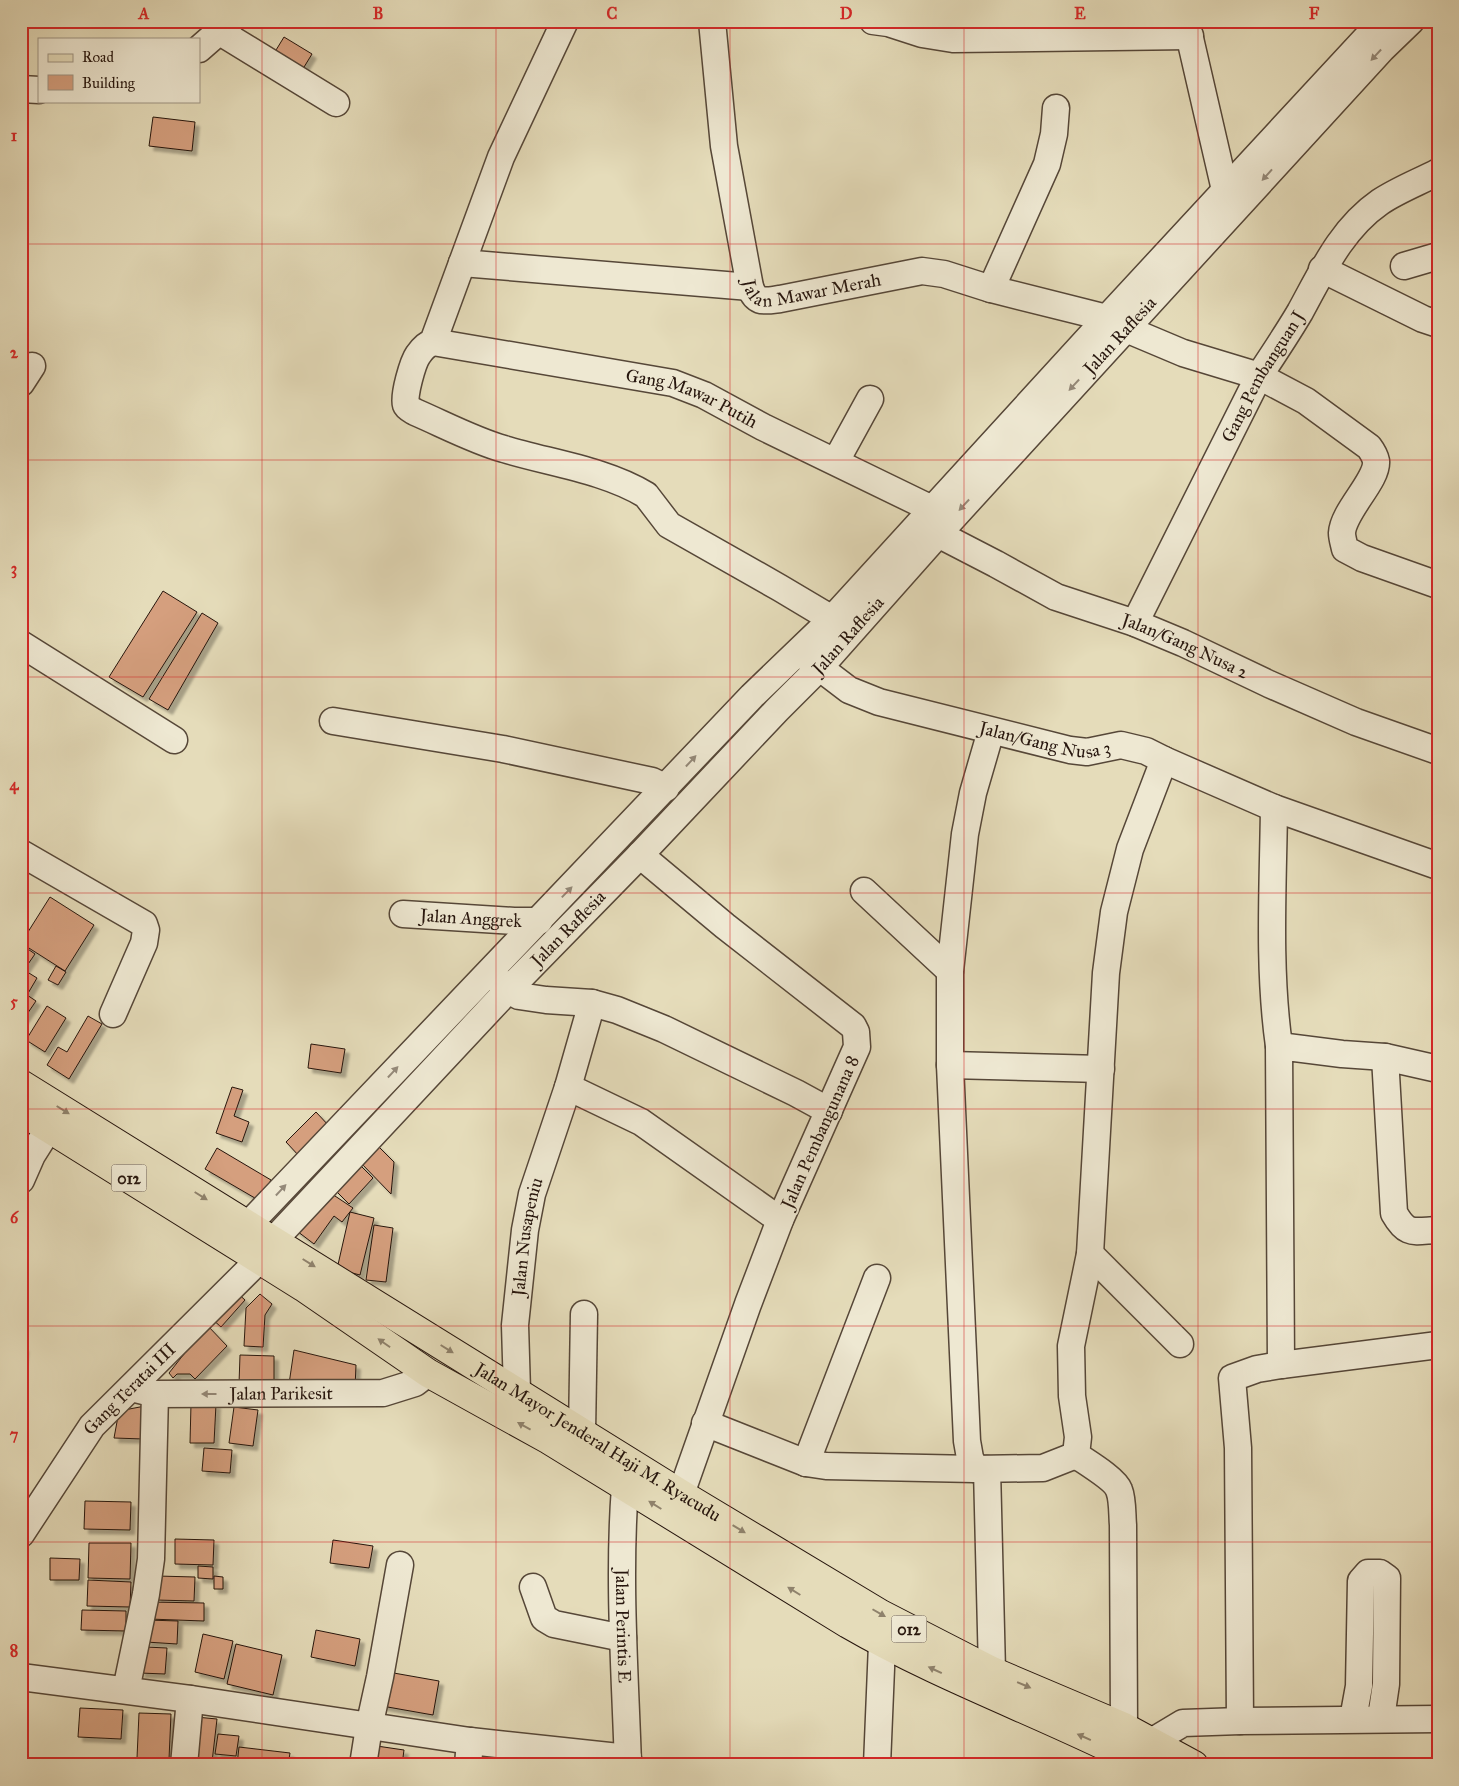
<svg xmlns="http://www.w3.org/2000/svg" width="1459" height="1786" font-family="'IM FELL Great Primer',serif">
<defs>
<filter id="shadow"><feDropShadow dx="4.5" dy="4.5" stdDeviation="1" flood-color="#0004"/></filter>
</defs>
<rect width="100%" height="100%" fill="#e5dcba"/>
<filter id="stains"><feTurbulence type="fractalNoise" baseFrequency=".004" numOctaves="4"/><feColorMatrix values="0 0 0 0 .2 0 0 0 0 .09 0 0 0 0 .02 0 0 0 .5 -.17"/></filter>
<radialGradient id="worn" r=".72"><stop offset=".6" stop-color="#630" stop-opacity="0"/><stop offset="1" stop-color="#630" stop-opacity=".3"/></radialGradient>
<!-- building -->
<path fill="#d59f7e" stroke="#26150d" filter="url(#shadow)" d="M284 37 312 54 301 72 273 55Z
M153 117 195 122 192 151 149 146Z
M163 591 197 612 143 697 109 677Z
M202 613 218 623 168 710 149 699Z
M50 897 94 925 65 971 21 943Z
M22 945 35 954 24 970 37 978 27 995 36 1001 21 1023Z
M56 966 66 972 58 985 48 980Z
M47 1006 66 1018 45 1052 26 1040Z
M88 1016 102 1024 69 1079 47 1065 58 1047 67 1052Z
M311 1044 345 1049 341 1073 308 1068Z
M232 1087 243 1090 234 1116 249 1122 242 1142 216 1133Z
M316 1112 330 1127 300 1157 286 1142Z
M376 1144 394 1162 391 1194 360 1162Z
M217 1148 271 1180 260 1201 205 1169Z
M359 1164 373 1178 349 1204 335 1190Z
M326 1190 353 1208 342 1222 334 1216 314 1244 293 1228Z
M350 1212 374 1218 360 1275 337 1269Z
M374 1225 393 1228 386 1282 366 1280Z
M235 1291 245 1300 221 1327 211 1318Z
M260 1294 272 1304 265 1315 263 1347 244 1346 246 1308Z
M207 1325 227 1346 195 1379 190 1374H177L173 1378 169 1373Z
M21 1347H24L21 1374Z
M294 1350 356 1365 355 1388 289 1384Z
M240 1355 274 1356V1385L239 1384Z
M191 1404H216L214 1443H190Z
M145 1406 144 1439 114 1438 119 1411Z
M234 1407 258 1410 253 1446 229 1443Z
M204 1448 232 1450 230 1473 202 1471Z
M85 1501 131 1502 130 1530 84 1529Z
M175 1539 214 1540 213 1565 175 1564Z
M333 1540 373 1546 369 1568 330 1563Z
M89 1543H131L130 1579 88 1578Z
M50 1558 80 1559 79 1580H50Z
M198 1566 213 1567V1579L198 1578Z
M157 1576 195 1577 194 1601 156 1600Z
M214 1576 223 1577V1589H214Z
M88 1580 131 1582 130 1607 87 1606Z
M149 1602 204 1603V1621L149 1619Z
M82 1610 126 1611V1631L81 1630Z
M147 1620 178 1621 177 1644 146 1642Z
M316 1630 360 1639 355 1666 311 1657Z
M203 1634 233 1641 224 1679 195 1672Z
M236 1644 282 1655 273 1695 227 1684Z
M145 1647 167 1648 165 1674 140 1673Z
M388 1672 439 1681 433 1715 382 1706Z
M80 1708 123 1710 121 1739 78 1737Z
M139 1713 171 1714 169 1759 137 1758Z
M196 1717 217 1719 212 1762 190 1759Z
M218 1734 239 1736 236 1756 215 1754Z
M370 1745 404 1750 402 1765H367Z
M239 1747 290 1753 288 1765H237Z"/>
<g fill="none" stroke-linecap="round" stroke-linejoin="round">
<defs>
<g id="minor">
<path d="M565 21 501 157 433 342C427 344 422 349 418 355 413 362 403 396 406 405 407 408 412 410 415 412 443 424 475 441 504 449 550 463 605 470 646 495L669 525 780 588 832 619"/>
<path id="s1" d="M712 21 724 146 750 287C756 304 764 301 780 299L922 271 944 274 991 289 1107 318 1126 329 1183 353 1259 376 1306 401 1369 447C1372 451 1375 456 1376 461 1378 480 1343 511 1342 533 1342 538 1344 544 1345 549L1362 558 1438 585"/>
<path d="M873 21 888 23 922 34 953 39 1190 36"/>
<path d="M1186 21 1225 190 1234 199"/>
<path d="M220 32 336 103"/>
<path d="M199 49 231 21"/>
<path d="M21 89 39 90"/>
<path d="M462 263 750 287"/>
<path d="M1404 266 1438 256"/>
<path d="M1322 269 1423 319 1438 324"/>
<path d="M991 289 1047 164 1054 134 1056 108"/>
<path id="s2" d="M433 342 673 383 704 395 763 427 934 510"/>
<path d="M21 383 32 366"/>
<path d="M836 461 870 399"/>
<path id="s3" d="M938 534 996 564 1056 597 1135 623 1183 643 1269 684 1356 722 1438 751"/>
<path id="s4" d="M1135 623 1259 376C1273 355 1287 334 1300 312 1322 272 1341 229 1380 202 1398 190 1419 182 1438 172"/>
<path d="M21 644 174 740"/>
<path id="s5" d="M807 658 849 690 879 702 1070 750 1087 752 1121 745 1146 751 1164 760 1274 808 1438 866"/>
<path d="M333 721 503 749 652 781 666 788"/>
<path d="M1274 808C1273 887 1268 968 1279 1046"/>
<path d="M21 853 144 924 146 930 144 943 113 1014"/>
<path d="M640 855 725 926 853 1026 856 1032 857 1047 780 1220 748 1304 681 1494"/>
<path d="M864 891 950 971"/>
<path id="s6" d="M403 914 514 921H539"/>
<path d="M497 979 508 990 519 996 546 1000 592 1003 617 1010 664 1029 796 1093 829 1111"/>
<path d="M1385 1057 1394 1213C1407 1236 1413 1231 1438 1230"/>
<path d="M950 1065 1101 1069"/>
<path d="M568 1087 641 1122 780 1220"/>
<path d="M21 1180 32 1155 49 1128"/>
<path d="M248 1225 752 696 832 619 1107 318 1382 21"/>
<path id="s7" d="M273 1241 508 990 640 855 777 710 819 668 938 534 1382 49 1411 21"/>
<path d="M1090 1254 1180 1344"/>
<path d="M1281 1365 1279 1046 1342 1054 1385 1057 1438 1069"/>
<path id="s8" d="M131 1388 155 1394 383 1393 415 1383 428 1373"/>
<path id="s9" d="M517 1391 515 1325 525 1230 532 1194 568 1087 592 1003"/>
<path d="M705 1423 806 1463 826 1466 975 1469 1043 1468 1076 1455"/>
<path d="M582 1432 584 1314"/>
<path d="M806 1463 877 1278"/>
<path d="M975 1469 970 1458 967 1441 950 1065V971L965 834 973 793 991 731"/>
<path d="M987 1469 992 1671"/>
<path id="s10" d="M625 1487C618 1579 625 1672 628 1765"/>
<path id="s11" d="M21 1534 92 1426 259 1260"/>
<path d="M533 1587 544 1618 554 1624 623 1638"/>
<path d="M21 1677 190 1699 470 1741 628 1758"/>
<path d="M126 1690 146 1594 151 1559 155 1394"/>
<path d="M1353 1719 1359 1686 1361 1581 1368 1573H1380L1387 1578 1386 1684 1381 1718"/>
<path d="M1240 1721 1238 1448 1232 1378 1257 1369 1281 1365 1438 1345"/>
<path d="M1124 1727 1123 1525C1122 1515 1123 1500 1119 1490 1115 1479 1086 1462 1076 1455L1078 1437 1072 1396 1071 1346 1090 1254 1106 973 1114 912 1130 849 1164 760"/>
<path d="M1153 1741 1183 1723 1240 1721 1438 1719"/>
<path d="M184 1765 190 1699"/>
<path d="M363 1765 369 1727 380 1677 400 1565"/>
<path d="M468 1765 470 1741"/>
<path d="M877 1765 882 1644"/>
</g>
<g id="major">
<path id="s12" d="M21 1084 681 1494 881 1614 992 1671 1124 1727 1194 1765"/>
<path d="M21 1111 303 1287 428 1373 549 1440 848 1624C943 1679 1046 1715 1144 1765"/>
</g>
</defs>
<!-- minor casing -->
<use href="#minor" stroke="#564738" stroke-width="29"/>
<!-- major casing -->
<use href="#major" stroke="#26150d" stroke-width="30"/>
<!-- minor -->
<use href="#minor" stroke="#eee8d2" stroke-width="26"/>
<!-- major -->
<use href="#major" stroke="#e5dcba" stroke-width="28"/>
</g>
<!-- one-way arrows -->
<defs><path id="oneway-solid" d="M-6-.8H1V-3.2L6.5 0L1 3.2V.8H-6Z" transform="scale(1.25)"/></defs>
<g fill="#948979">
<use href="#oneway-solid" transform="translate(1376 55) rotate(133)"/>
<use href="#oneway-solid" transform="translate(1267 175) rotate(132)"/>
<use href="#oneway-solid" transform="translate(1074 385) rotate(133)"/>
<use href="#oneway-solid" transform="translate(964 505) rotate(133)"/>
<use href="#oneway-solid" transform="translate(691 761) rotate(-47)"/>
<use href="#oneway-solid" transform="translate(567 892) rotate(-46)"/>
<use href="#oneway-solid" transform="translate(393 1072) rotate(-47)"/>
<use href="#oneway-solid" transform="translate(281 1190) rotate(-47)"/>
<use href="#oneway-solid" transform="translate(209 1394) rotate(180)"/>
</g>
<g fill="#8f826c">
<use href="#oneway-solid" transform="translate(63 1110) rotate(32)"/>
<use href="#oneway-solid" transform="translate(201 1196) rotate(32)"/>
<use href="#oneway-solid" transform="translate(309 1263) rotate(32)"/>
<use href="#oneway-solid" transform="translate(384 1343) rotate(-145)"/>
<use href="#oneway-solid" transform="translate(447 1349) rotate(32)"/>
<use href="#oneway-solid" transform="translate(524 1426) rotate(-151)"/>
<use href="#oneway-solid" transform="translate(655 1505) rotate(-148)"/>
<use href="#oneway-solid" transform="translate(739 1529) rotate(31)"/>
<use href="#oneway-solid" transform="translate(794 1591) rotate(-148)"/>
<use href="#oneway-solid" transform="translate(879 1613) rotate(30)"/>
<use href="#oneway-solid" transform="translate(935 1670) rotate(-155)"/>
<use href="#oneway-solid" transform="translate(1024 1685) rotate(23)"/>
<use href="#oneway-solid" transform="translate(1084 1737) rotate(-156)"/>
</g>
<!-- grid -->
<path fill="none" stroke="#d62828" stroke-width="1" stroke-opacity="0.55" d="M262 21V1765M496 21V1765M730 21V1765M964 21V1765M1198 21V1765M21 244H1438M21 460H1438M21 677H1438M21 893H1438M21 1109H1438M21 1326H1438M21 1542H1438"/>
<g text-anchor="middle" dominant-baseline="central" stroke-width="4" stroke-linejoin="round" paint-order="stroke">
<!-- shield labels -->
<g fill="#eee8d2" stroke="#625448" stroke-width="1">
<rect x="111.5" y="1164.5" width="35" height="27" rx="4"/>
<rect x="891.5" y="1615.5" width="35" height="27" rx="4"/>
</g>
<g font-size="16" font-weight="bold" fill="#26150d">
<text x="129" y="1178">012</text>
<text x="909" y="1629">012</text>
</g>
<!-- street labels -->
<g font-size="18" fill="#26150d" stroke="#eee8d2">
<text stroke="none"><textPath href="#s1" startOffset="335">Jalan Mawar Merah</textPath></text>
<text stroke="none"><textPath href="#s7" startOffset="1240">Jalan Raflesia</textPath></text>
<text stroke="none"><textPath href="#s4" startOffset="278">Gang Pembanguan J</textPath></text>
<text stroke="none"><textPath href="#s2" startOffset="266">Gang Mawar Putih</textPath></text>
<text stroke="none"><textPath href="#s7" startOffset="835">Jalan Raflesia</textPath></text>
<text stroke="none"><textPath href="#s3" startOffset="272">Jalan/Gang Nusa 2</textPath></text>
<text stroke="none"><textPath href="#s5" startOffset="256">Jalan/Gang Nusa 3</textPath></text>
<text stroke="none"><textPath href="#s6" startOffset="68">Jalan Anggrek</textPath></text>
<text stroke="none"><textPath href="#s7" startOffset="430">Jalan Raflesia</textPath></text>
<text transform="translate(820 1132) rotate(-66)">Jalan Pembangunana 8</text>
<text stroke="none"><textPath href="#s9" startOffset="155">Jalan Nusapeniu</textPath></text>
<text stroke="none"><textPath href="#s11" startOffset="182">Gang Teratai III</textPath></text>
<text stroke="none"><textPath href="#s8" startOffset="151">Jalan Parikesit</textPath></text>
<text stroke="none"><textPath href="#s12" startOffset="679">Jalan Mayor Jenderal Haji M. Ryacudu</textPath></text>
<text stroke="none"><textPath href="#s10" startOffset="139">Jalan Perintis E</textPath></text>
</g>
</g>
<!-- margin -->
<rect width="1459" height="1786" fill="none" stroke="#e5dcba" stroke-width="55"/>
<!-- legend -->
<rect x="38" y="38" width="162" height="65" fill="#eee8d2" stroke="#9e9483"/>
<rect x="48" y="54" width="25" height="8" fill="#e5dcba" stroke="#9e9483"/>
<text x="82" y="62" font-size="15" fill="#26150d">Road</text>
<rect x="48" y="75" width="25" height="15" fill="#d59f7e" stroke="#9e9483"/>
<text x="82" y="88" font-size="15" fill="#26150d">Building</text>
<rect x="28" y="28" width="1404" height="1730" fill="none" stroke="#d62828" stroke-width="2"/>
<g font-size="16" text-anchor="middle" font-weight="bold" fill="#d62828">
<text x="144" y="19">A</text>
<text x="378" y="19">B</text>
<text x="612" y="19">C</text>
<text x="846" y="19">D</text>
<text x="1080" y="19">E</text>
<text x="1314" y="19">F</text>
<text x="14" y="141">1</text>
<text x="14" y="358">2</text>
<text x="14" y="574">3</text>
<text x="14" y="790">4</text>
<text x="14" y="1007">5</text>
<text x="14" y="1223">6</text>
<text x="14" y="1440">7</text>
<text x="14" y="1656">8</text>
</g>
<rect width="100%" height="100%" filter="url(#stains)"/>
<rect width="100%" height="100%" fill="url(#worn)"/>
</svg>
